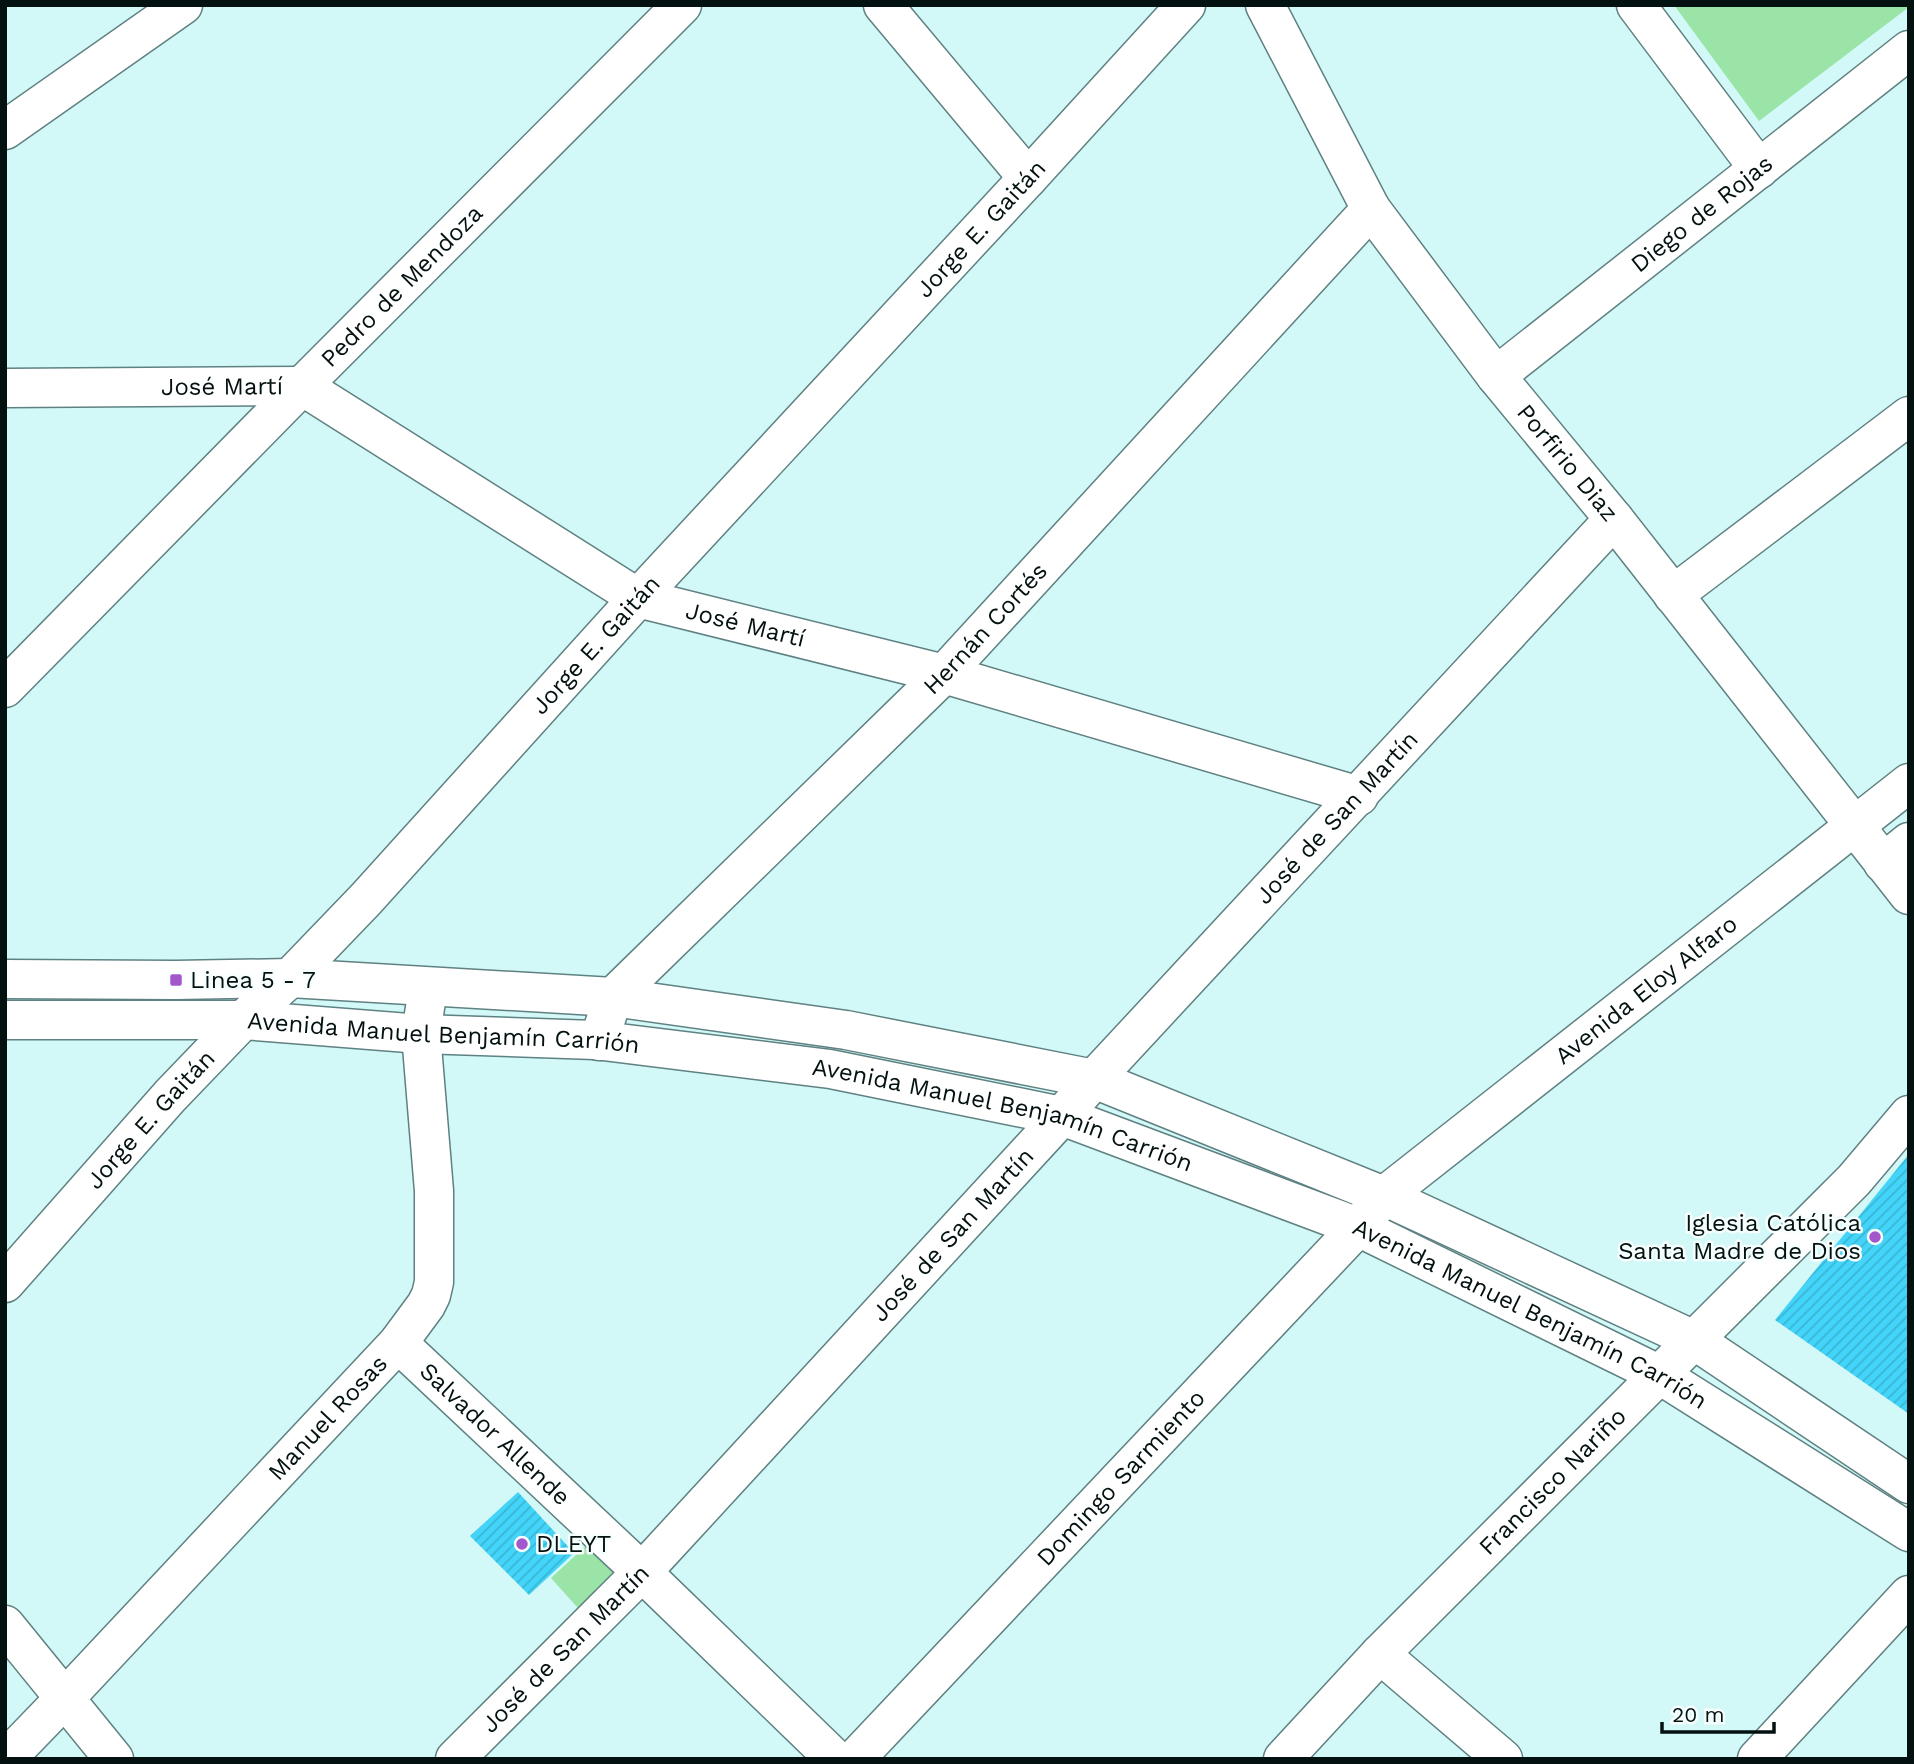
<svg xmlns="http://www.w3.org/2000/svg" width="1914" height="1764" font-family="'Work Sans',sans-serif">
<defs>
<pattern id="building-hatch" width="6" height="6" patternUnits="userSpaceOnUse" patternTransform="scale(1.75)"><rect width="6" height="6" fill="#43d4f9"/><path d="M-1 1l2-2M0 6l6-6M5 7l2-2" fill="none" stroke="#39b5d4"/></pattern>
</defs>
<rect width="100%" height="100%" fill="#d2f8f7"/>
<!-- green -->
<path fill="#9ae4a7" d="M1674 5H1909V7L1759 121Z
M591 1541 628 1580 586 1617 551 1578Z"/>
<!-- building -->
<path fill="url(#building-hatch)" d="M1909 1154V1414L1775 1320Z
M518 1492 574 1553 529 1595 470 1536Z"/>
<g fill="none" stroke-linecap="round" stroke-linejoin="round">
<defs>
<g id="minor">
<path d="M883 5 1028 178"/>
<path id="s1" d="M1265 5 1371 209 1496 376 1614 519 1909 895"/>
<path d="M1636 5 1759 169"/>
<path d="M5 130 183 5"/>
<path id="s2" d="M1496 376 1909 50"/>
<path id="s3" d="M5 388 302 386 638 598 944 674 1359 796"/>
<path d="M1673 595 1909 416"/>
<path id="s4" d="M5 688 302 386 682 5"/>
<path d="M1883 863 1909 842"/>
<path id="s5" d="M599 1041 613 997 944 674 1371 209"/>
<path id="s6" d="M5 1283 170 1096 243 1020 290 978 366 899 638 598 1028 178 1186 5"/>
<path id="s7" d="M398 1343 642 1572 835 1759"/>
<path d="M5 1625 114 1759"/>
<path d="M1380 1654 1503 1759"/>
<path id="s8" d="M6 1759 65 1698 398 1343 426 1305 431 1295 434 1282V1191L421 1034 428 988"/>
<path id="s9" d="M455 1759 642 1572 1062 1116 1094 1079 1614 519"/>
<path id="s10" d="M855 1759 1358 1227 1384 1196 1909 783"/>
<path id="s11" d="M1283 1759 1380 1654 1854 1180 1909 1115"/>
<path d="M1757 1759 1909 1595"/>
</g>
<g id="major">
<path d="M5 979 176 980 290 978 613 997 846 1030 1094 1079 1384 1196 1694 1340 1909 1484"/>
<path id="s12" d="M5 1020H243L421 1034 595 1040 830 1069 1062 1116 1358 1227 1660 1375 1909 1532"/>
</g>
</defs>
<!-- minor casing -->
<use href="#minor" stroke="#5f8181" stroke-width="41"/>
<!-- major casing -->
<use href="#major" stroke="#5f8181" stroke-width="41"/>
<!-- minor -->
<use href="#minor" stroke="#fff" stroke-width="38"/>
<!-- major -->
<use href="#major" stroke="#fff" stroke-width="38"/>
</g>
<!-- markers -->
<g fill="#a257ca" stroke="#f6fefe" stroke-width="2.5">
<rect x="169" y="973" width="14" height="14" rx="3.5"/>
<circle cx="1875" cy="1237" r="7"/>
<circle cx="522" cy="1544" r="7"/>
</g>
<g text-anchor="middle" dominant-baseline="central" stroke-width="5" stroke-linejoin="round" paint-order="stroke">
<!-- street labels -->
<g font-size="24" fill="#041111" stroke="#f6fefe">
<text stroke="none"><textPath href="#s2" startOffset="262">Diego de Rojas</textPath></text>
<text stroke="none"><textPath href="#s6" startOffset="1437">Jorge E. Gaitán</textPath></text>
<text stroke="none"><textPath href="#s4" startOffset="565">Pedro de Mendoza</textPath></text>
<text stroke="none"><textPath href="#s3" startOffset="217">José Martí</textPath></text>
<text stroke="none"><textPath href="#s1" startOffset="551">Porfirio Diaz</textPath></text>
<text stroke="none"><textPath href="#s3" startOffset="805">José Martí</textPath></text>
<text stroke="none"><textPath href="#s5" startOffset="570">Hernán Cortés</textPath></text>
<text stroke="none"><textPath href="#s6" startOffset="870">Jorge E. Gaitán</textPath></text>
<text stroke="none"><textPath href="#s9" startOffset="1290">José de San Martín</textPath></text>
<text stroke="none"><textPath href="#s10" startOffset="1106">Avenida Eloy Alfaro</textPath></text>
<text stroke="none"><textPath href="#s12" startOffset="439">Avenida Manuel Benjamín Carrión</textPath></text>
<text stroke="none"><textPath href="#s12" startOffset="1006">Avenida Manuel Benjamín Carrión</textPath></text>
<text stroke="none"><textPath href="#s6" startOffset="219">Jorge E. Gaitán</textPath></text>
<text stroke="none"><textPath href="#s9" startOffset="723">José de San Martín</textPath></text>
<text stroke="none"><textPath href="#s12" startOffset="1573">Avenida Manuel Benjamín Carrión</textPath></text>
<text stroke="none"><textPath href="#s8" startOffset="469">Manuel Rosas</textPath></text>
<text stroke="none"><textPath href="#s7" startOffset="133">Salvador Allende</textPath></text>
<text stroke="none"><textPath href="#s10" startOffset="387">Domingo Sarmiento</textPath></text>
<text stroke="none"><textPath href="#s11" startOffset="387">Francisco Nariño</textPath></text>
<text stroke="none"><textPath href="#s9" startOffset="156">José de San Martín</textPath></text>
</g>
<!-- poi labels -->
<g font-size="24" fill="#041111" stroke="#f6fefe" text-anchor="start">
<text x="190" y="980">Linea 5 - 7</text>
<text x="1861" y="1223" text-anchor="end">Iglesia Católica<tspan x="1861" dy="28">Santa Madre de Dios</tspan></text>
<text x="536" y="1544">DLEYT</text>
</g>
</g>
<!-- border -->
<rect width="1914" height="1764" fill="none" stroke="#041111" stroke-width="14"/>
<!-- scale -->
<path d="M1662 1722v10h112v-10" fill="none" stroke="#041111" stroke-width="3.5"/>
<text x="1672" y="1722" font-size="21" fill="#041111" stroke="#f6fefe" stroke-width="5" paint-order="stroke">20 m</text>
</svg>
